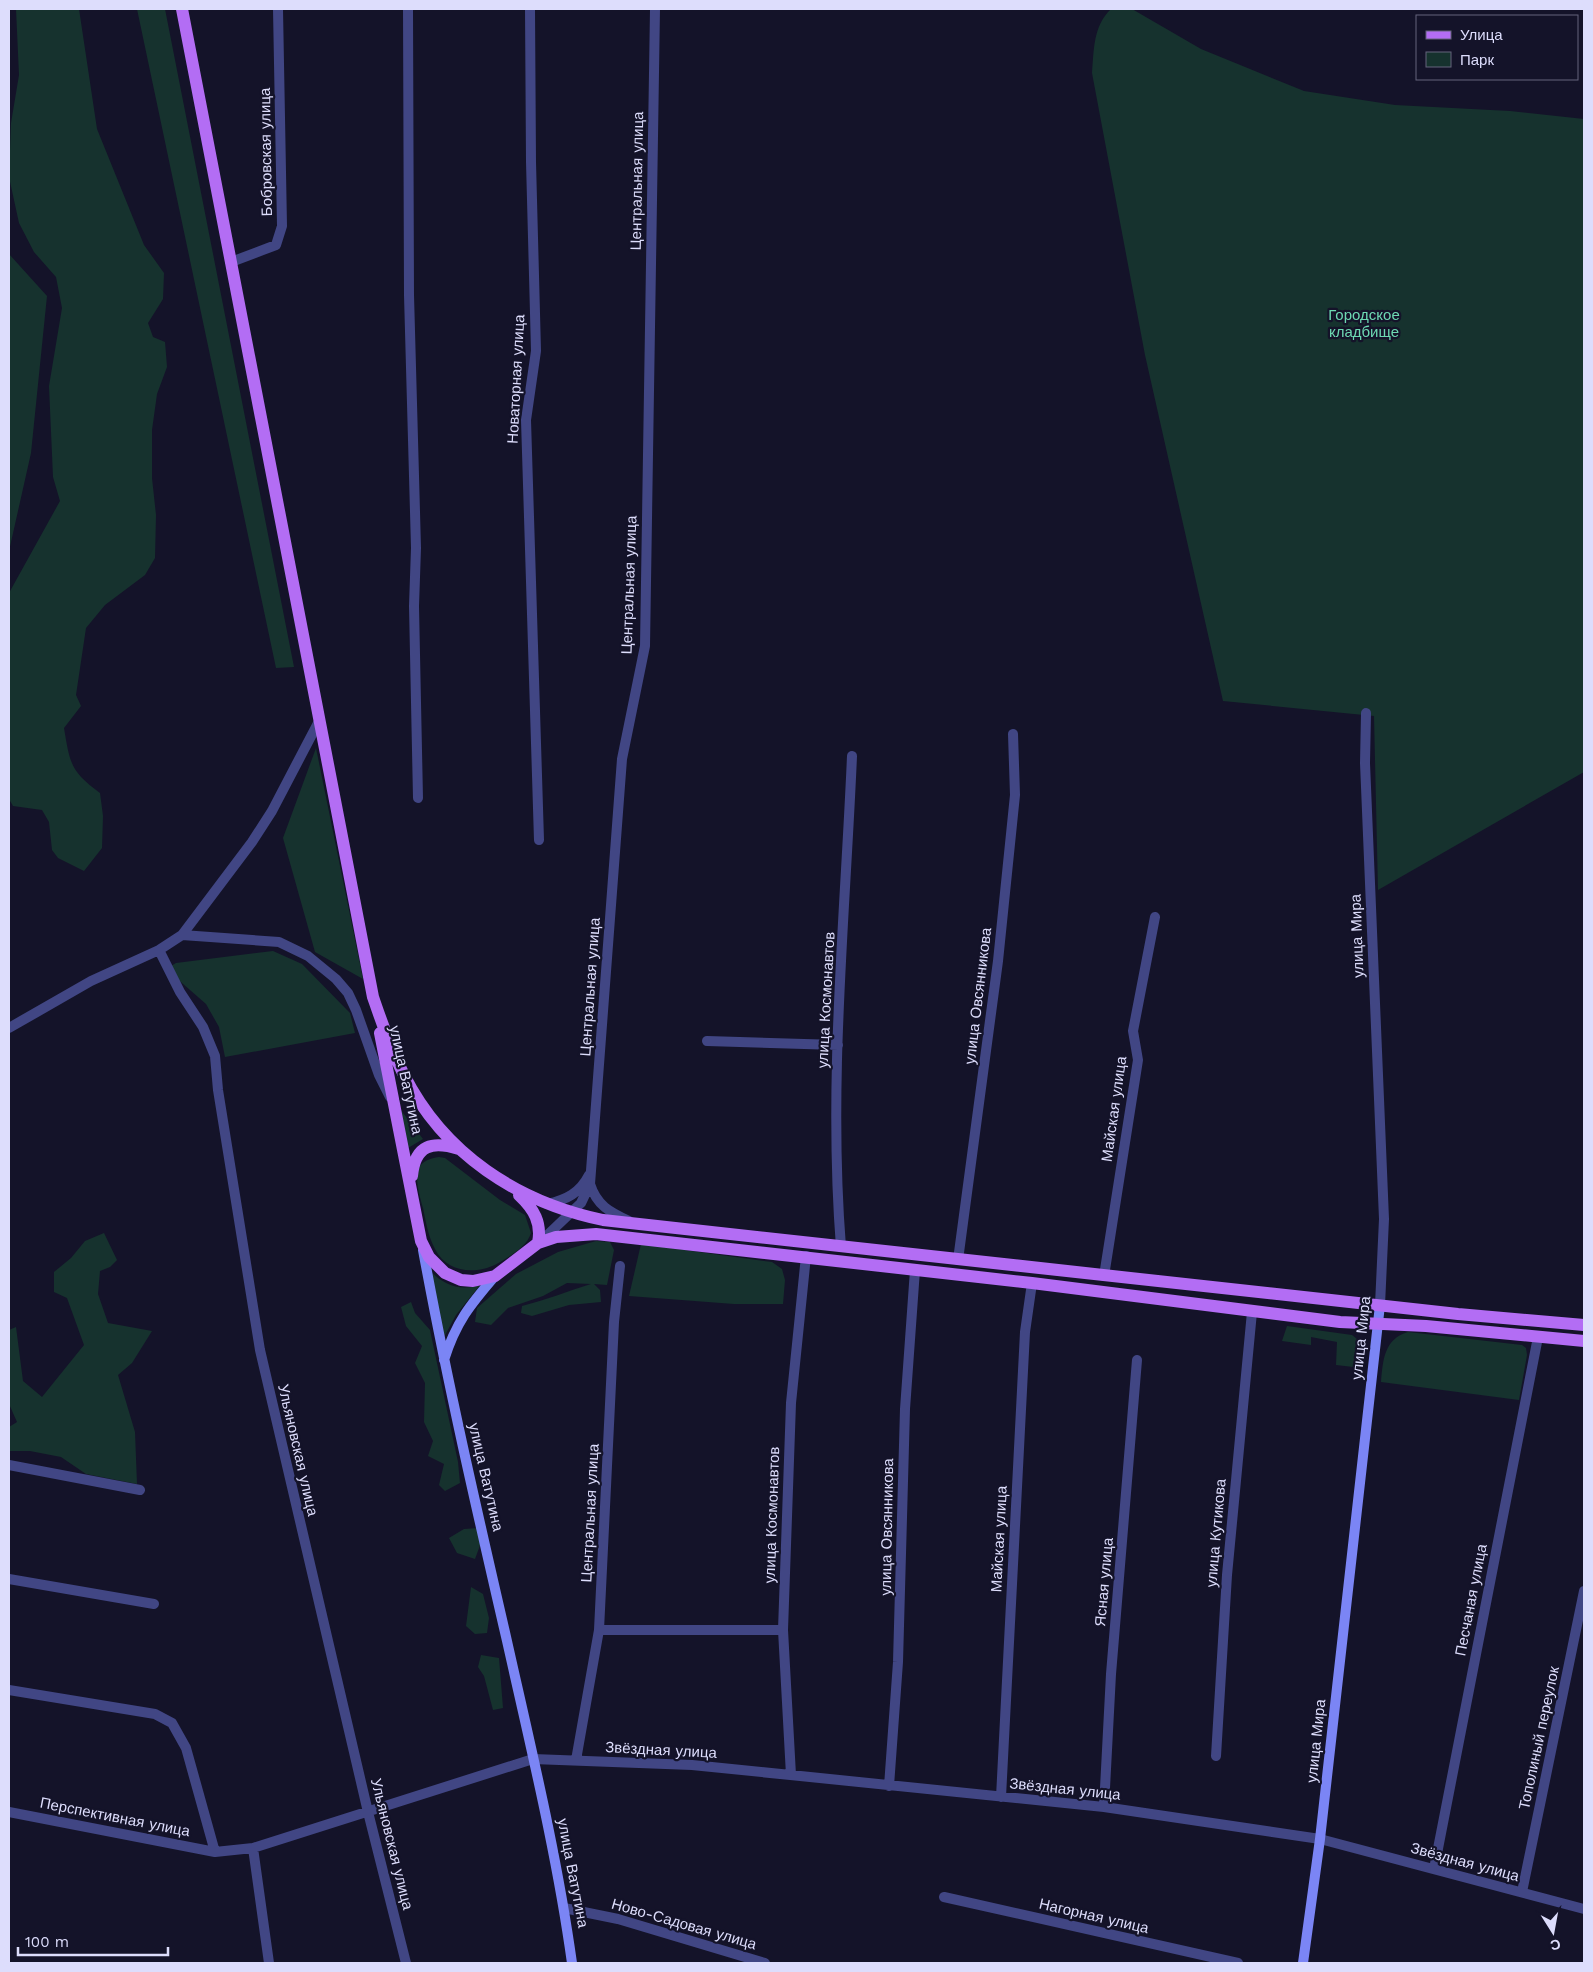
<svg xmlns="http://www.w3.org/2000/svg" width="1593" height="1972" font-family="'Work Sans',sans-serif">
<rect width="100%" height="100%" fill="#141329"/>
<!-- green -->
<path fill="#16322e" d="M16 9H79L97 129 144 245 164 273 163 299 148 323 153 337 165 342 167 367 157 394 152 430V478L156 515 155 558 145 575 105 605 86 628 76 695 81 706 64 728C70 763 70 771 100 793L103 816 102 848 84 871 58 858 52 850 49 822 42 810 13 806 9 799V593L60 501 53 477 49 386 62 308 56 277 34 252 19 223 9 177 11 123 19 75Z
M137 9H165L294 667 276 668Z
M1111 9H1132L1201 49 1304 91 1395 105 1510 111 1584 119V772L1378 890 1374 716 1223 701 1145 355 1092 73C1094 50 1093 26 1111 9Z
M9 254 47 296 31 453 9 551Z
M316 748 363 979 315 952 283 838Z
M273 951 302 964 350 1013 355 1033 225 1057 219 1027 206 1004 166 969 176 963Z
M400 1109 423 1139 408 1148Z
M439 1157 445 1158 500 1200 525 1215 531 1233C527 1246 513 1254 502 1261 480 1275 448 1275 435 1249 428 1236 426 1222 423 1208 420 1197 415 1182 418 1170 421 1161 431 1158 439 1157Z
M104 1233 117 1260 110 1267 100 1271 98 1294 108 1323 152 1331 132 1363 118 1375 135 1432 137 1484 86 1474 61 1457 30 1451H9V1427L17 1422 9 1404V1330L16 1327 23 1381 42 1397 84 1345 67 1298 54 1292V1272L71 1258 85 1241Z
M596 1241 610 1242 614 1250 607 1285 594 1284 600 1290 601 1302 569 1305 532 1316 521 1313 522 1306C546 1300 568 1291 591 1284L567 1283 543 1296 508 1308 491 1325 475 1322 477 1308 516 1274 558 1252Z
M641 1244 772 1262 782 1269 785 1280 783 1304H734L629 1296Z
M431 1272C446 1286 460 1291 480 1285L456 1315 444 1337Z
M411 1302 415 1313 430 1330 458 1462 460 1483 445 1491 439 1485 444 1464 428 1456 433 1441 424 1422 425 1383 415 1363 422 1346 406 1326 401 1307Z
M1287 1326 1352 1335C1364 1343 1364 1354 1362 1368L1336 1365 1337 1342 1311 1337V1345L1282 1341Z
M1408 1332 1522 1345 1526 1348 1527 1355 1519 1400 1381 1382C1383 1360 1384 1339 1408 1332Z
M479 1528 482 1540 475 1559 457 1553 449 1538 464 1529Z
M471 1587 483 1594 489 1618 487 1633 475 1634 466 1626Z
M481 1655 499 1658 503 1708 493 1710 484 1676 478 1667Z"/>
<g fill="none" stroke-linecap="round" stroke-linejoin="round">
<!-- minor -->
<path stroke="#414684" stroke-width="10" d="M408 9 409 295 416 548 414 606 418 798
M530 9 531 162 536 351 526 420 539 840
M231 262 276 245 282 226 278 9
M1366 713 1365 763 1384 1219 1380 1305
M182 935 279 942 308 956 336 979 348 993 356 1010 379 1075 390 1097
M159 950 180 992 203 1027 215 1056 218 1090 260 1350 368 1812 406 1963
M9 1028 91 981 159 950 182 935 252 842 272 811 318 723
M707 1041 838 1045
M590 1184C597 1206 610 1212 629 1221
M547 1204C566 1200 580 1193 589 1175
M540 1242 581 1203 590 1184 622 759 645 646 655 9
M841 1247C828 1083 845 919 852 756
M958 1260 998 961 1015 795 1013 734
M1104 1276 1138 1060 1133 1031 1155 917
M9 1465 140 1490
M9 1579 154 1604
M599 1630H783
M9 1690 155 1714 172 1723 186 1748 215 1852
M1216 1756 1227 1575 1252 1312
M576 1760 599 1630 614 1322 620 1266
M791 1775 783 1630 791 1403 806 1256
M889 1786 898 1662 905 1409 915 1270
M1001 1797 1025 1332 1032 1283
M1104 1807 1111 1674 1137 1360
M9 1812 215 1852 253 1848 533 1759 692 1765 1104 1807 1320 1839 1584 1909
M253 1848 269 1963
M1434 1869 1538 1337
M1522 1892 1584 1591
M944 1897 1238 1963
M564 1908 618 1919 765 1963"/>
<!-- secondary -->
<path stroke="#7b85f5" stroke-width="10" d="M423 1250C447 1381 477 1511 507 1641 531 1748 557 1855 572 1963
M444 1360C456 1322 470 1305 495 1276
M1303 1963 1320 1839 1380 1305"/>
<!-- primary -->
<path stroke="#b36df4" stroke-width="12" d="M182 9 373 997C382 1023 391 1050 404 1075 444 1154 517 1202 603 1220L1458 1314 1584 1325
M380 1033 421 1241 429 1257 445 1273 461 1280 473 1281 495 1276 538 1243 556 1237 596 1234 1032 1283 1340 1322 1426 1326 1584 1341
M412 1176C415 1144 433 1141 459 1149
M519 1195C534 1209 542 1223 538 1243"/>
</g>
<g text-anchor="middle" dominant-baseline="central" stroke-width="4.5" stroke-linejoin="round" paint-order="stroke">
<!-- street labels -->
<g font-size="15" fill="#ddddfc" stroke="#141329">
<text transform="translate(266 152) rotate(-91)">Бобровская улица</text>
<text transform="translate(637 181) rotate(-89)">Центральная улица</text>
<text transform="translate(516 379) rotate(-87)">Новаторная улица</text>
<text transform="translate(629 585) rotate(-88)">Центральная улица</text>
<text transform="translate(1357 936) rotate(-92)">улица Мира</text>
<text transform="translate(590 987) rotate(-86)">Центральная улица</text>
<text transform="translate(978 996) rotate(-83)">улица Овсянникова</text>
<text transform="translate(826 1000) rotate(-87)">улица Космонавтов</text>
<text transform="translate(406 1080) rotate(78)">улица Ватутина</text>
<text transform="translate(1114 1109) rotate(-82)">Майская улица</text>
<text transform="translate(1361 1338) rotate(-84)">улица Мира</text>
<text transform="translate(298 1450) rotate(77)">Ульяновская улица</text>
<text transform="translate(486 1477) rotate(77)">улица Ватутина</text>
<text transform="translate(590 1513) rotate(-87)">Центральная улица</text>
<text transform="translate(772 1515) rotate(-88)">улица Космонавтов</text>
<text transform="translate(887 1527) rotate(-89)">улица Овсянникова</text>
<text transform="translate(1216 1533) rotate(-85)">улица Кутикова</text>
<text transform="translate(999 1539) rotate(-87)">Майская улица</text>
<text transform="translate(1104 1582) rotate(-85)">Ясная улица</text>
<text transform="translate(1471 1600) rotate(-79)">Песчаная улица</text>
<text transform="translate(1539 1738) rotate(-78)">Тополиный переулок</text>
<text transform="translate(1316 1741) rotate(-84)">улица Мира</text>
<text transform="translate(661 1750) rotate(3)">Звёздная улица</text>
<text transform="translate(1065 1789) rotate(6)">Звёздная улица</text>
<text transform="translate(115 1817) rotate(11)">Перспективная улица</text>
<text transform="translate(392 1844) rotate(76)">Ульяновская улица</text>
<text transform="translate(1465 1862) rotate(15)">Звёздная улица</text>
<text transform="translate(573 1873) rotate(79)">улица Ватутина</text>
<text transform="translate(1094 1916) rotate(13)">Нагорная улица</text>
<text transform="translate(684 1924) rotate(16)">Ново-Садовая улица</text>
</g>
<!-- park labels -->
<g font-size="15" fill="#6dd8b2" stroke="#141329">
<text x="1364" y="315">Городское<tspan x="1364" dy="17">кладбище</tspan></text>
</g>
</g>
<!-- border -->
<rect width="1593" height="1972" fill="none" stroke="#ddddfc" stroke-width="20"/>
<!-- legend -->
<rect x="1416" y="15" width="162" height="65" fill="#141329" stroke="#64647d"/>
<rect x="1426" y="31" width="25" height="8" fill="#b36df4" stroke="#64647d"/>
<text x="1460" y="40" font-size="15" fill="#ddddfc">Улица</text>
<rect x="1426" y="52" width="25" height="15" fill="#16322e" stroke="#64647d"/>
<text x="1460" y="65" font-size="15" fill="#ddddfc">Парк</text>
<!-- north arrow -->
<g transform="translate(1553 1932) rotate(169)" stroke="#141329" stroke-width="4" paint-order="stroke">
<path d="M0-4L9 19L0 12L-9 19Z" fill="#ddddfc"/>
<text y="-8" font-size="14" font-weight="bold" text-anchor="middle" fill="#ddddfc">С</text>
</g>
<!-- scale -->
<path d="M18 1947v8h150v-8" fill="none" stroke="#ddddfc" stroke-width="2.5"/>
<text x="25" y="1947" font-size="15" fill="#ddddfc" stroke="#141329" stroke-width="4" paint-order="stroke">100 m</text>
</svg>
